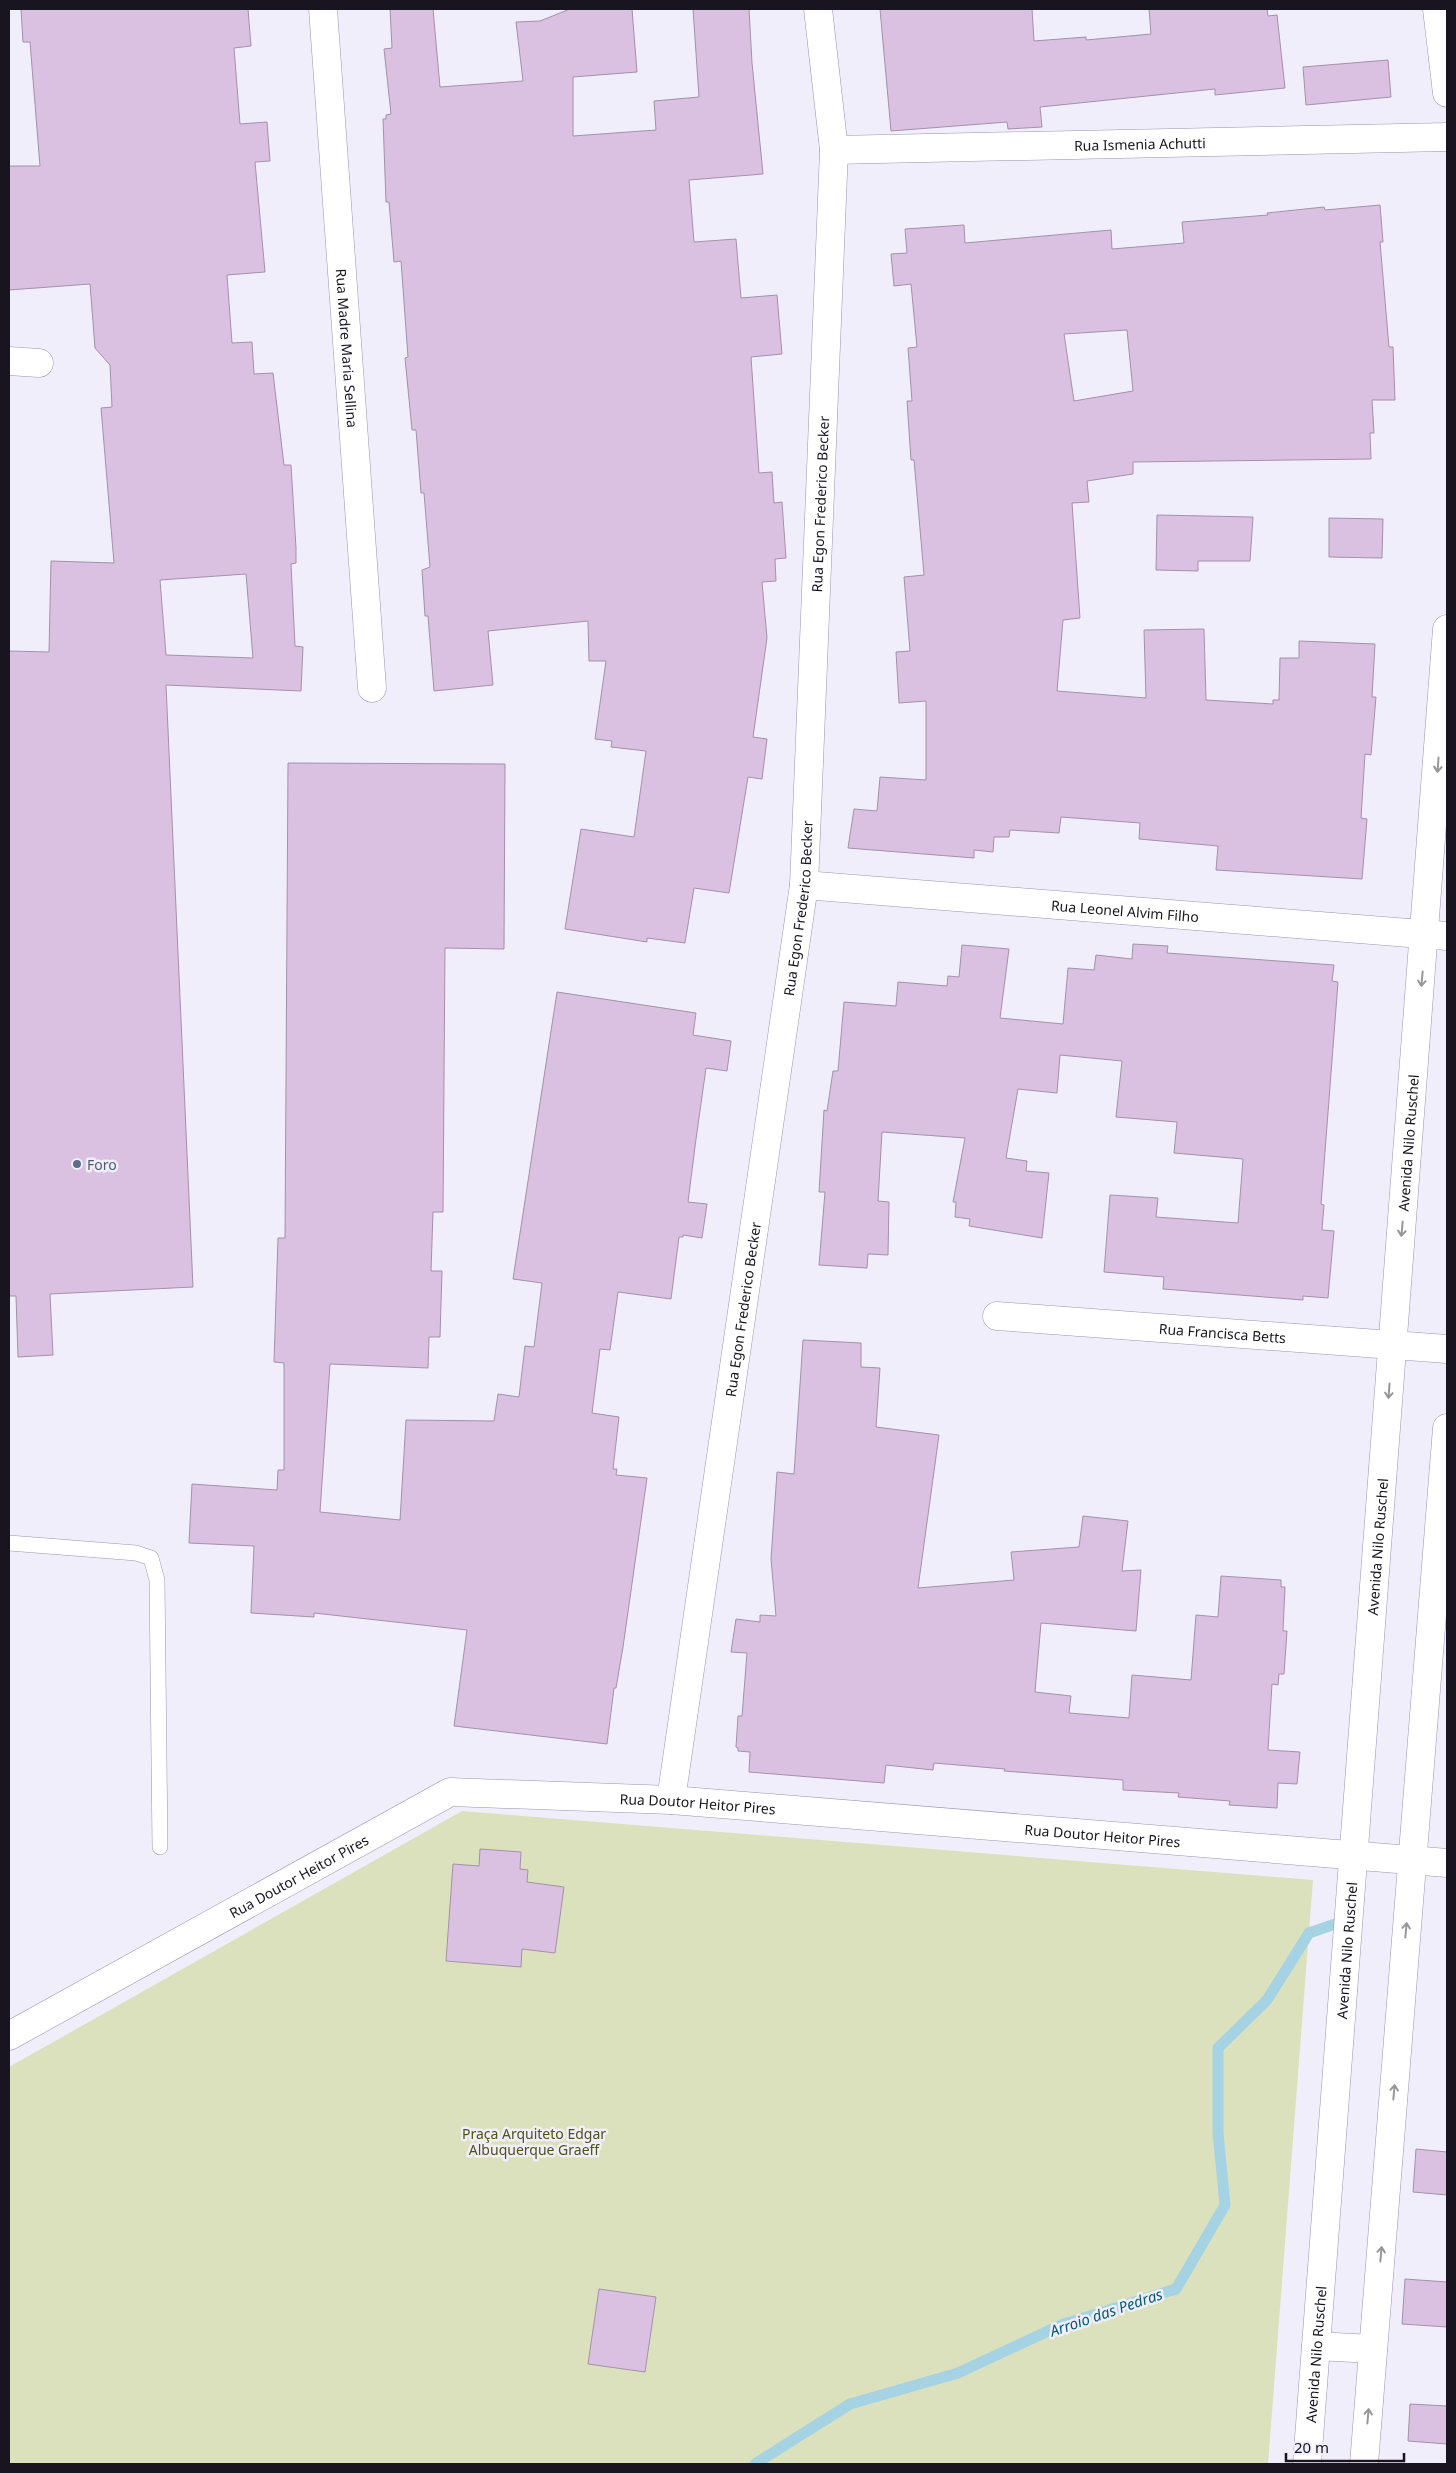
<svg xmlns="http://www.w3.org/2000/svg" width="1456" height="2473" font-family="'Noto Sans',sans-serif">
<rect width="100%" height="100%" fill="#f1eefb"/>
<!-- green -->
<path fill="#dce1bd" d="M462 1811 1313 1880 1268 2464H9V2067Z"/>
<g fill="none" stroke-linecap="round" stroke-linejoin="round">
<!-- stream -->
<path stroke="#a6d3e4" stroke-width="11" d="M755 2464 850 2404 958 2373 1061 2325 1176 2289 1225 2205 1218 2133V2048L1267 2000 1309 1933 1338 1923"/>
</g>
<!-- building -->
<path fill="#dac1e1" stroke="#a490aa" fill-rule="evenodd" d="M21 9H248L251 46 234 48 240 124 267 122 270 161 255 162 265 272 227 275 232 343 252 342 254 374 273 373 284 465H291L296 548V563L291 564 295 646 303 647 301 691 166 685 193 1287 50 1294 53 1355 18 1357 16 1296H9V651L49 652 51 561 114 563 101 408 112 407 110 365 95 348 90 284 9 290V166H40L30 42H23ZM246 574 253 658 166 655 160 580Z
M390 9H433L440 87 523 81 516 22 540 21 570 9H632L637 72 573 77V136L656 130 654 101 699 97 693 9H749L752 63 763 174 689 180 694 242 736 239 741 298 777 295 782 354 751 357 759 473 772 472 774 503 782 502 786 558 775 559 776 581 762 582 767 638 753 737 767 739 762 779 748 777 729 893 694 888 685 943 647 938V942L565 929 581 829 634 837 646 751 611 747 612 741 595 739 606 661H589L588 621 488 631 493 685 434 691 428 616H425L422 570 430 567 424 493H421L416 430H412L405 358 408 357 401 261 394 262 389 202H386L383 119H386V115L391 114 384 49 392 48Z
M880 9H1032L1034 41 1086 37V40L1151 34 1149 9H1267L1268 16 1277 15 1285 88 1215 95V89L1040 107 1042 127 1008 129 1007 122 891 131Z
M1388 60 1391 97 1306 105 1303 67Z
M1380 205 1383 242H1380L1389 347H1393L1395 400H1372L1374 433H1370L1371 459 1133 462V474L1087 481 1089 502 1072 503 1080 618 1063 620 1057 691 1146 698 1144 630 1204 629 1206 700 1273 704V700H1279L1280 658H1299V641L1375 644 1372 697H1376L1371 755 1365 754 1361 818 1367 819 1362 879 1216 870 1218 846 1139 839 1140 823 1061 817 1059 833 1010 830 1009 837H994L993 852 974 850V858L848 848 854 809 877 811 880 777 926 780V701L899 703 896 652 910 651 904 577 924 575 914 460H911L907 401H912L908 348 917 347 911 284 894 286 891 254 907 253 905 229 964 225 965 243 1111 230 1112 249 1184 243 1182 222 1268 215 1267 213 1324 207 1325 210ZM1127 330 1133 391 1074 401 1064 334Z
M1157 515 1253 517 1250 561H1198V571L1156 570Z
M1329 518 1383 519 1382 558 1329 557Z
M288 763 505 764 504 949 445 948 443 1212H433L431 1271H442L440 1337H429L428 1368 330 1364 320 1512 400 1520 406 1420 494 1421 498 1394 519 1397 525 1346 534 1347 542 1283 513 1279 557 992 696 1013 693 1035 731 1041 727 1071 706 1068 696 1139 688 1202 707 1204 702 1238 683 1235V1237H679L671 1299 618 1292 610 1350 600 1349 592 1413 619 1417 613 1469H617L616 1475 647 1478 623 1647 616 1688H614L607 1744 454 1726 467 1630 314 1613V1617L251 1613 254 1546 189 1543 192 1484 277 1490 278 1470H284V1363L274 1362 278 1238H285Z
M1133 944 1168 946 1167 953 1334 965 1332 981 1338 982 1321 1204 1324 1205 1322 1230 1334 1231 1328 1298 1303 1296V1300L1163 1289 1164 1277 1104 1272 1110 1195 1158 1198 1156 1217 1238 1223 1243 1159 1174 1153 1177 1122 1116 1117 1122 1061 1060 1055 1057 1093 1018 1089 1006 1158 1027 1161 1026 1171 1049 1173 1042 1238 969 1226 970 1219 955 1217 956 1202H953L965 1138 882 1132 878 1201 889 1202 888 1255 868 1254 867 1268 819 1265 825 1192H819L824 1110 827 1111 833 1071H838L844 1002 896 1006 898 982 947 986 948 976 959 977 962 945 1009 949 1000 1018 1063 1024 1068 968 1094 970 1096 955 1132 959Z
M803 1340 861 1343V1367L880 1368 876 1427 939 1435 918 1588 1014 1580 1011 1552 1079 1547 1083 1516 1128 1521 1122 1571 1141 1570 1136 1631 1041 1623 1035 1692 1071 1696 1069 1713 1129 1718 1132 1675 1191 1680 1196 1615 1218 1617 1221 1576 1281 1580V1587H1285L1283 1631H1287L1284 1674H1279L1278 1685 1272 1684 1268 1750 1300 1752 1297 1784 1278 1783 1277 1808 1229 1805 1230 1801 1178 1797 1179 1793 1123 1790V1780L1004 1771 1005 1769 934 1763 933 1770 886 1765 884 1783 749 1772 750 1752 738 1751V1748L736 1747 738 1716H742L747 1653 731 1652 736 1619 760 1622V1615L776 1616 771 1559 777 1472 794 1474Z
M480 1849 521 1852 520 1869 528 1870 527 1882 564 1887 555 1953 522 1949 521 1967 446 1961 453 1864 479 1866Z
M1416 2149 1447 2152V2195L1413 2192Z
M1405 2279 1447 2282V2327L1402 2324Z
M599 2289 656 2297 645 2372 588 2364Z
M1410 2404 1447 2406V2444L1408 2441Z"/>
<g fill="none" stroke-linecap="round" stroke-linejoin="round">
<defs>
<path id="lane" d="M9 1543 136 1553 151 1558 157 1580 160 1847"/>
<g id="street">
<path id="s1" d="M323 9 372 688"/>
<path id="s2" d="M834 150 1447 137"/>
<path d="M9 361 39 363"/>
<path id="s3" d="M804 885 1447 936"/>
<path id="s4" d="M997 1316 1447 1349"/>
<path id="s5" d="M671 1800 804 885 834 150 818 9"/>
<path id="s6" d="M9 2036 450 1792 671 1800 1447 1863"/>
</g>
<g id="secondary">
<path d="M1437 9 1447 93"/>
<path d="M1316 2346 1373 2349"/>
<path id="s7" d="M1307 2464 1447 629"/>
<path d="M1364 2464 1447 1428"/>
</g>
</defs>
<!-- lane casing -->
<use href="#lane" stroke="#9b93b1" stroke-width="16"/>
<!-- street casing -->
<use href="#street" stroke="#9b93b1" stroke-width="29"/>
<!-- secondary casing -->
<use href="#secondary" stroke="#9b93b1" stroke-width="29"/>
<!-- lane -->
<use href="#lane" stroke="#fff" stroke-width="15"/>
<!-- street -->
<use href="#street" stroke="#fff" stroke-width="28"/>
<!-- secondary -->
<use href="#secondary" stroke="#fff" stroke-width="28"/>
</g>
<!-- one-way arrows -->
<defs><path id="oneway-shaft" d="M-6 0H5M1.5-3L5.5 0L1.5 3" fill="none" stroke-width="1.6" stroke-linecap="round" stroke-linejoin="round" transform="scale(1.25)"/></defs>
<g stroke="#97969b">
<use href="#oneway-shaft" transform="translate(1438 765) rotate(94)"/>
<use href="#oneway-shaft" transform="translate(1422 979) rotate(95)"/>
<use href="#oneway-shaft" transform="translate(1402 1229) rotate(95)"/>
<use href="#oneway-shaft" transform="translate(1389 1391) rotate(94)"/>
<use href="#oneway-shaft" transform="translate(1406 1930) rotate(-85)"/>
<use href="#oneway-shaft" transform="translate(1394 2092) rotate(-85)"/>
<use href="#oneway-shaft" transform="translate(1381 2254) rotate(-85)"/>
<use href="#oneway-shaft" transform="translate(1368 2416) rotate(-85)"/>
</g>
<!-- markers -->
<circle fill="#5c6f8a" stroke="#f1eefb" stroke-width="2" cx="77" cy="1164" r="5"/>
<g text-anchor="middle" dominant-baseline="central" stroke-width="5" stroke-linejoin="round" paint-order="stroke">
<!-- street labels -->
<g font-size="14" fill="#181520" stroke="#f1eefb">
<text stroke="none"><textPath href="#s2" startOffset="306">Rua Ismenia Achutti</textPath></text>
<text stroke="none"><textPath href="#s1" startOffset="340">Rua Madre Maria Sellina</textPath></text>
<text stroke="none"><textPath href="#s5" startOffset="1306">Rua Egon Frederico Becker</textPath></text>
<text stroke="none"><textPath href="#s5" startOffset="901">Rua Egon Frederico Becker</textPath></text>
<text stroke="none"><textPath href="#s3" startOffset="322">Rua Leonel Alvim Filho</textPath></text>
<text stroke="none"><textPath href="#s7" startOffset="1325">Avenida Nilo Ruschel</textPath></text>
<text stroke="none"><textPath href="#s5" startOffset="496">Rua Egon Frederico Becker</textPath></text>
<text stroke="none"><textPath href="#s4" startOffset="226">Rua Francisca Betts</textPath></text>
<text stroke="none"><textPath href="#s7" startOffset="920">Avenida Nilo Ruschel</textPath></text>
<text stroke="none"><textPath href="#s6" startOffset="752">Rua Doutor Heitor Pires</textPath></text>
<text stroke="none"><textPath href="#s6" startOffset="1158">Rua Doutor Heitor Pires</textPath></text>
<text stroke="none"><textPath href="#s6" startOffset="331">Rua Doutor Heitor Pires</textPath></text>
<text stroke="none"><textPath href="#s7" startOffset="515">Avenida Nilo Ruschel</textPath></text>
<text stroke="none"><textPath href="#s7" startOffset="110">Avenida Nilo Ruschel</textPath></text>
</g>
<!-- service labels -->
<g font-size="14" fill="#4e5e75" stroke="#f1eefb" text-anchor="start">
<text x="87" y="1164">Foro</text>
</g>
<!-- park labels -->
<g font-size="14" fill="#4d5215" stroke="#f1eefb">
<text x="534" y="2133">Praça Arquiteto Edgar<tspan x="534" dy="16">Albuquerque Graeff</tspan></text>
</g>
<!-- water labels -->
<g font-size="15" font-style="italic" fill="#015c74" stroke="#f1eefb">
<text transform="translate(1106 2312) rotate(-19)">Arroio das Pedras</text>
</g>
</g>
<!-- border -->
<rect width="1456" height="2473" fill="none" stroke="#181520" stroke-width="20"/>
<!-- scale -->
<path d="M1286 2453v8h118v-8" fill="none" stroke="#181520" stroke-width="2.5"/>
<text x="1294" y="2453" font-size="15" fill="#181520" stroke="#f1eefb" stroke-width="4" paint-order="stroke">20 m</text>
</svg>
